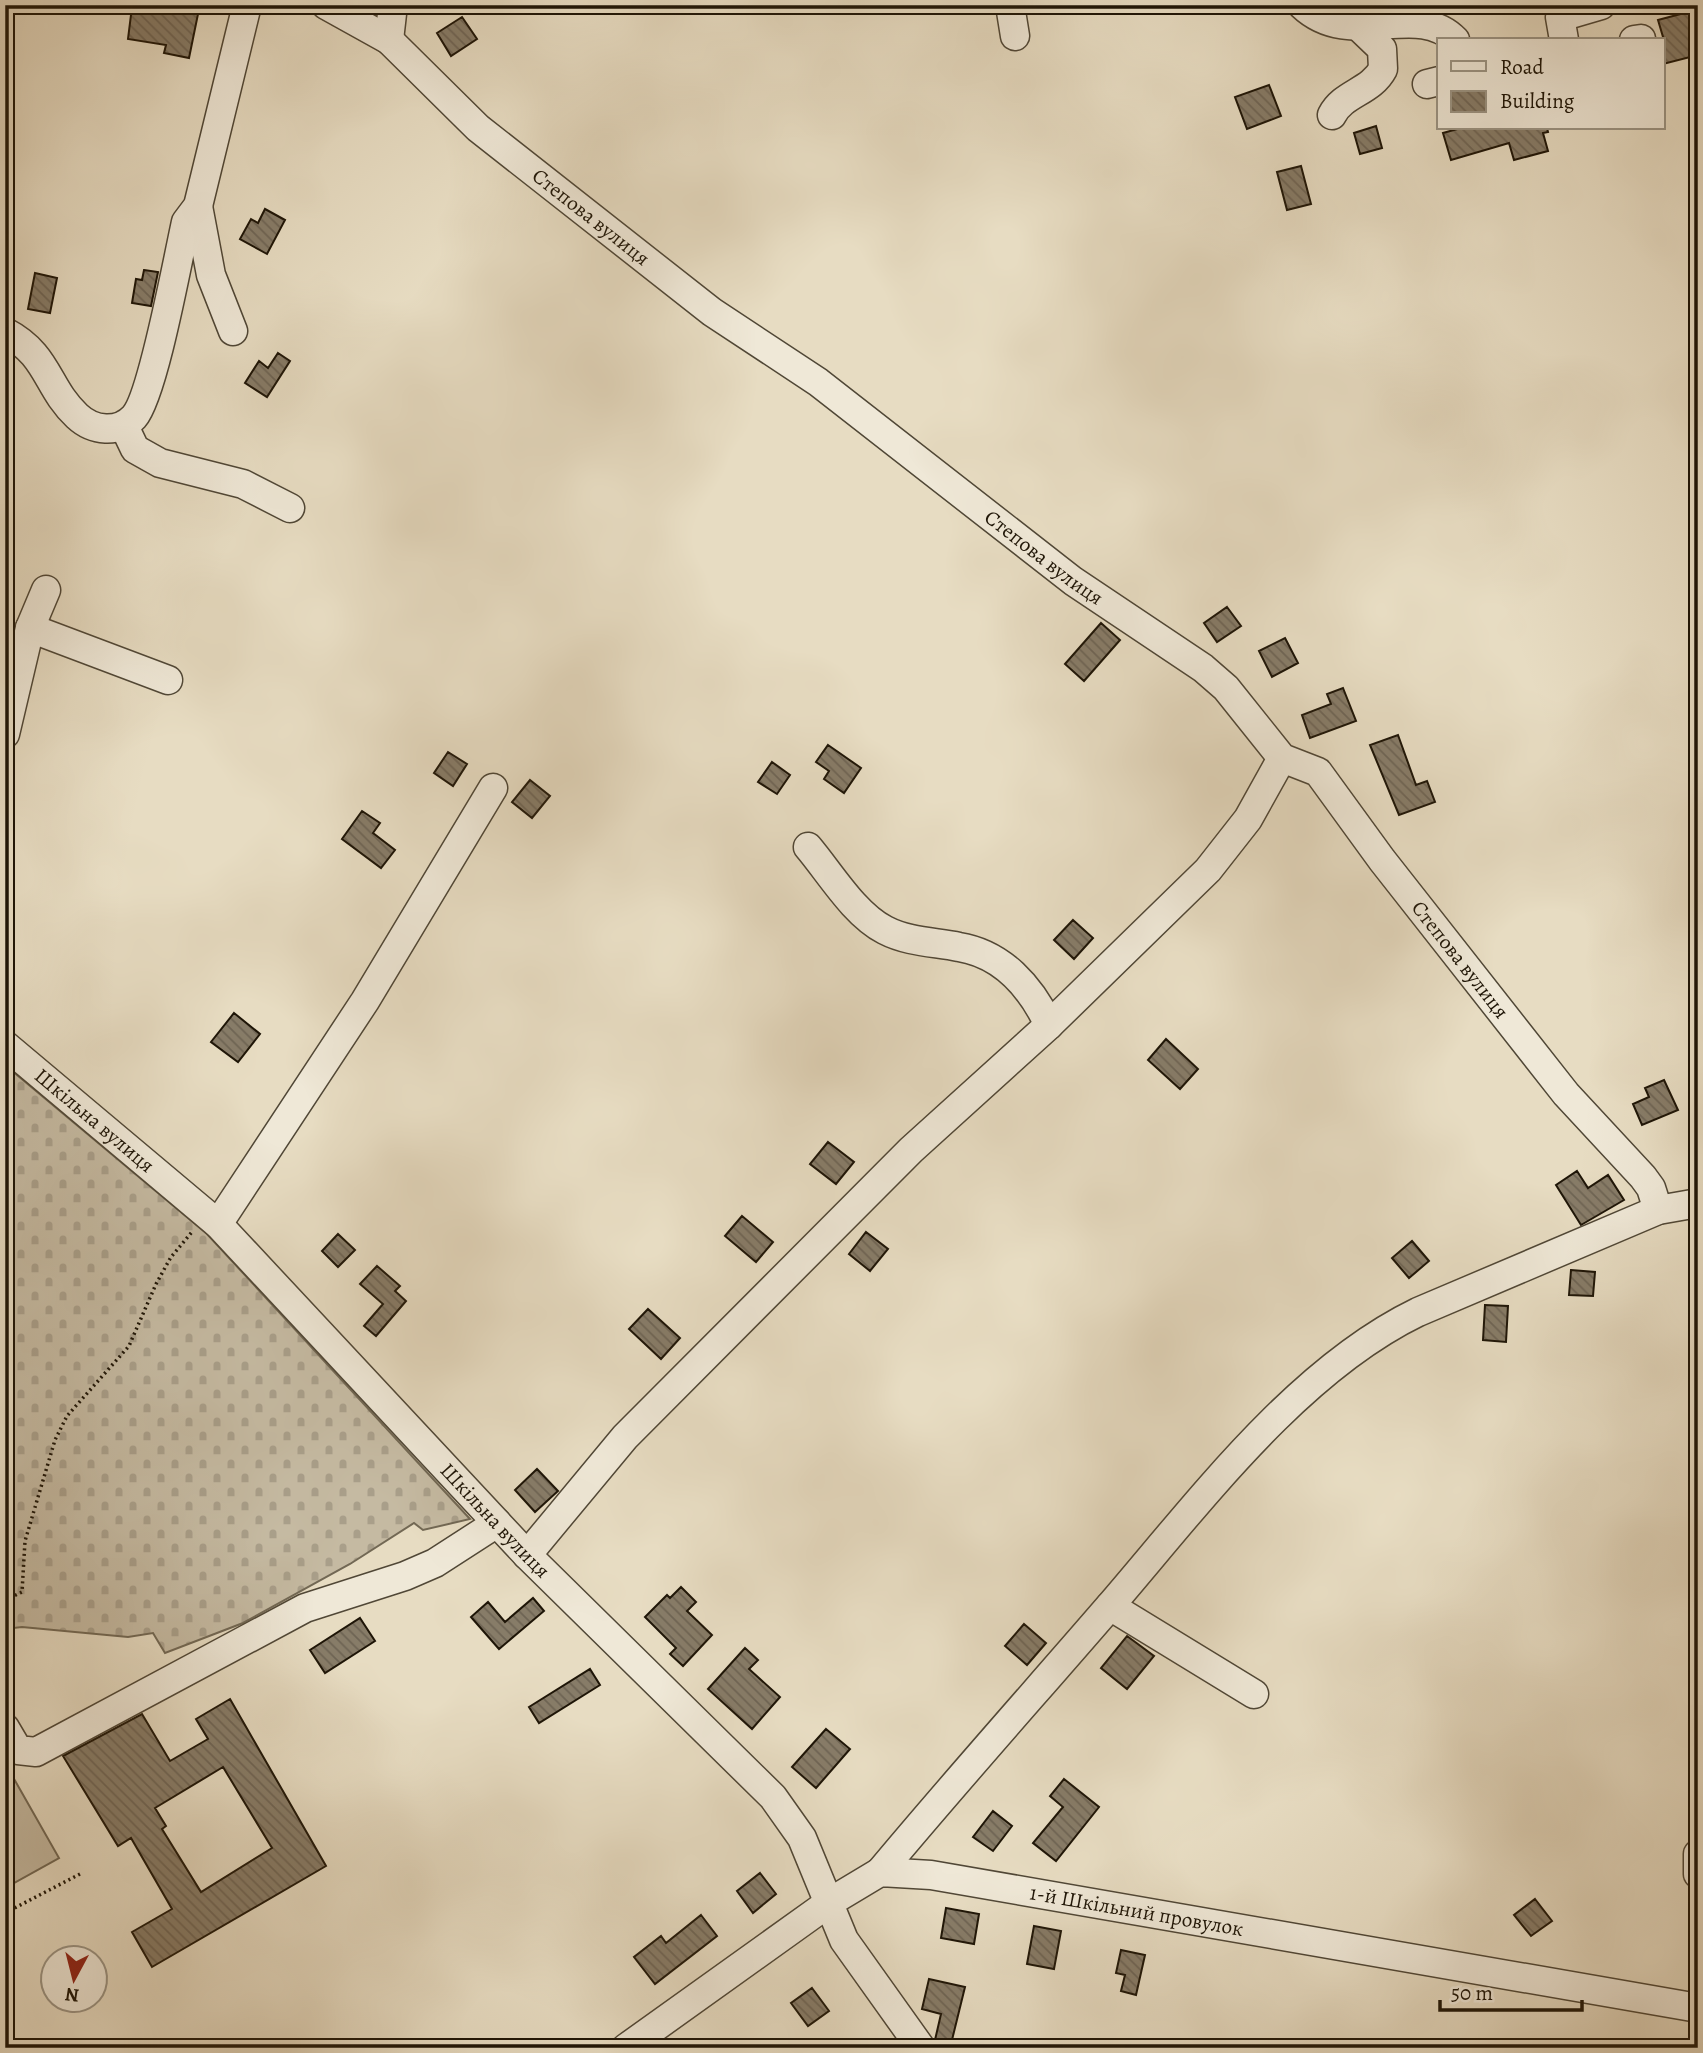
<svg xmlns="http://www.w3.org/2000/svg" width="1703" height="2053" font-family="Alegreya,serif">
<defs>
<pattern id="cemetery-stones" width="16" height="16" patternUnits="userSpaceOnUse" patternTransform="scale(1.75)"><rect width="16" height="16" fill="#c5baa2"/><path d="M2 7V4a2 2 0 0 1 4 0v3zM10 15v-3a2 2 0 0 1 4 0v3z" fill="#a99f8a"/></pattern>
<pattern id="building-back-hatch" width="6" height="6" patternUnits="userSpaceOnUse" patternTransform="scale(1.75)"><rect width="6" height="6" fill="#877c68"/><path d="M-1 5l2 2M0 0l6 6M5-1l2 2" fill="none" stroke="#6e6454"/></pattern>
</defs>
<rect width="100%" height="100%" fill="#e7dcc2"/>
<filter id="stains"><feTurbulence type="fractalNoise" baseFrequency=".00286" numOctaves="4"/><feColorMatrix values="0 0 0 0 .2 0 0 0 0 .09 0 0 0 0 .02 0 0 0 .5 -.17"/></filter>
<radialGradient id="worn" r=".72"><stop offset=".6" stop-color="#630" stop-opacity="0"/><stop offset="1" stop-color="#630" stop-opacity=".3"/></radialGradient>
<!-- grass -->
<path fill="#c5baa2" stroke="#726854" stroke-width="2" d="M5 1763 59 1858 5 1888Z"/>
<!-- cemetery -->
<path fill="url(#cemetery-stones)" stroke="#726854" stroke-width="2" d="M5 1065 207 1234 470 1519 423 1530 414 1523 350 1564 243 1623 165 1653 153 1633 128 1637 22 1627 5 1629Z"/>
<!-- building -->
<path fill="url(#building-back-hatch)" stroke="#1e1507" stroke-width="2" fill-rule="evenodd" d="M132 7 173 13 174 9 198 14 189 58 164 53 166 45 128 39Z
M1692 11 1698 23V55L1663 64V37L1658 20Z
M462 17 477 39 451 56 437 33Z
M1269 85 1281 116 1247 129 1235 97Z
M1376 126 1382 148 1360 154 1354 133Z
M1461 128H1547L1548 132 1543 133 1548 151 1514 160 1509 143 1451 160 1443 133Z
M1301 166 1311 204 1287 210 1277 172Z
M265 209 285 220 267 254 240 239 251 219 258 223Z
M144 270 158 272 151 306 132 303 136 279 142 280Z
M35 273 57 278 50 313 28 309Z
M278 353 290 361 267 397 245 383 259 361 268 368Z
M1227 607 1241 626 1217 642 1204 623Z
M1101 623 1120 640 1084 681 1065 664Z
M1285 638 1298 663 1272 677 1259 651Z
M1343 688 1356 721 1310 738 1302 715 1331 704 1327 694Z
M1398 735 1416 785 1427 781 1435 802 1399 815 1370 745Z
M828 745 861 768 844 793 824 779 829 771 816 762Z
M448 752 467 764 453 786 434 773Z
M772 762 790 775 777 794 758 782Z
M530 780 550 796 532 818 512 802Z
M362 811 380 823 373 833 395 850 381 868 342 839Z
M1073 920 1093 938 1074 959 1054 940Z
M234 1013 260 1034 238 1062 211 1042Z
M1166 1039 1198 1069 1180 1089 1148 1060Z
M1664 1080 1678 1110 1642 1125 1633 1104 1649 1097 1645 1088Z
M828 1142 854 1162 836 1184 810 1164Z
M1577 1171 1588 1188 1608 1175 1624 1200 1581 1225 1556 1185Z
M742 1216 773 1242 756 1262 725 1236Z
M866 1232 888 1249 870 1271 849 1254Z
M338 1234 355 1250 338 1267 322 1251Z
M1412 1241 1429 1261 1409 1278 1392 1258Z
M377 1266 400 1286 395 1291 406 1301 376 1336 364 1326 383 1304 360 1284Z
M1571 1270 1595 1272 1593 1296 1569 1295Z
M1485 1305 1508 1306 1506 1342 1483 1340Z
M648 1309 680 1338 661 1359 629 1329Z
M537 1469 558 1491 535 1512 515 1490Z
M681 1587 696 1602 687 1611 712 1635 683 1666 670 1654 676 1648 645 1617 667 1595 670 1598Z
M533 1598 544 1611 499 1649 471 1617 488 1602 505 1622Z
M360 1618 375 1641 325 1673 310 1650Z
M1024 1624 1046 1643 1027 1665 1005 1646Z
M1127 1636 1154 1656 1127 1689 1101 1668Z
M745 1648 758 1660 749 1669 780 1697 752 1729 708 1689Z
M590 1669 600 1685 539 1723 529 1707Z
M230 1699 326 1866 152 1967 132 1932 172 1909 131 1838 118 1846 63 1756 142 1714 170 1761 208 1739 196 1719ZM223 1767 272 1848 201 1892 162 1829 166 1826 155 1808Z
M826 1729 850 1749 816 1788 792 1767Z
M1064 1779 1099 1807 1056 1861 1033 1843 1063 1807 1050 1796Z
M993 1811 1012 1826 993 1851 973 1837Z
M760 1873 776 1894 753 1913 737 1891Z
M1535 1899 1552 1921 1531 1936 1514 1915Z
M946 1908 979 1914 974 1944 941 1938Z
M701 1915 717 1936 655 1984 634 1957 661 1936 666 1943Z
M1034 1926 1061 1931 1054 1969 1027 1964Z
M1121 1950 1145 1955 1136 1995 1121 1991 1125 1975 1116 1973Z
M929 1979 965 1987 951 2044 935 2040 941 2014 922 2009Z
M812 1988 829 2011 808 2026 791 2003Z"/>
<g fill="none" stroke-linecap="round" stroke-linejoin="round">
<defs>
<g id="minor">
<path id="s1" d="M326 5 389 40 478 128 712 312 818 382 1073 581 1203 668 1226 688 1282 758 1318 772 1382 860 1566 1094 1643 1177 1651 1188 1658 1210"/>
<path d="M1010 5 1015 36"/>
<path d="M1302 5C1350 51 1417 0 1455 40"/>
<path d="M389 40 393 5"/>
<path d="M1564 40 1560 17 1601 5"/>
<path d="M1634 40 1641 39"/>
<path d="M1427 84 1439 81"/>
<path d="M1332 115C1343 93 1371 92 1383 69L1382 49 1358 26"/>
<path d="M198 206 211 275 233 331"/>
<path d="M5 332C49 355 46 387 77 416 93 431 118 434 134 417 153 396 178 258 186 222L198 206 247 5"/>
<path d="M124 426 135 449 160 463 243 484 290 508"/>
<path d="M30 628 168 680"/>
<path d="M5 734 30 628 46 590"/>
<path d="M808 847C830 873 854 914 885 930 908 942 934 942 959 947 1002 954 1031 987 1049 1025"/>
<path id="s2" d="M5 1045 218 1224 527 1555 773 1797 802 1838 844 1940 921 2048"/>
<path d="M218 1224 365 1001 493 788"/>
<path d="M527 1555 625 1437 911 1150 1049 1025 1208 870 1248 819 1282 758"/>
<path d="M1110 1606 1254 1694"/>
<path d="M5 1728 18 1750 36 1752 305 1608 405 1576 435 1563 497 1523"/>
<path d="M1698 1854V1874"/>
<path d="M880 1872C955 1782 1033 1695 1109 1607 1197 1505 1296 1371 1418 1312L1658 1210 1698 1203"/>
<path id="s3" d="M626 2048 830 1902 880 1872 931 1875 1698 2008"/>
</g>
</defs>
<!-- minor casing -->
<use href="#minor" stroke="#504736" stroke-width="31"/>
<!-- path -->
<path stroke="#1e1507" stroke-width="3.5" stroke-dasharray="2 3.5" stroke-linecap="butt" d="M5 1600 22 1592 25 1541 55 1440 67 1416 129 1346 156 1284 171 1257 192 1232
M5 1913 80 1874"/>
<!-- minor -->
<use href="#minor" stroke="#efe8d7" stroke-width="28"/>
</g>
<g text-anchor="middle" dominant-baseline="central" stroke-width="6" stroke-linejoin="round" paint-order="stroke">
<!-- street labels -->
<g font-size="21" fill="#1e1507" stroke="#efe8d7">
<text stroke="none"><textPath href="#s1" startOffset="341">Степова вулиця</textPath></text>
<text stroke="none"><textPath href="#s1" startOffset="908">Степова вулиця</textPath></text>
<text stroke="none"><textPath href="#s1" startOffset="1496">Степова вулиця</textPath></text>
<text stroke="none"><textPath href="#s2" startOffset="117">Шкільна вулиця</textPath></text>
<text stroke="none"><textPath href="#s2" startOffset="684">Шкільна вулиця</textPath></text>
<text stroke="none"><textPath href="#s3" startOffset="569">1-й Шкільний провулок</textPath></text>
</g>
</g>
<!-- margin -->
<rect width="1703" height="2053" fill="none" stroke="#e7dcc2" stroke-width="28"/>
<rect x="7" y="7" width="1689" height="2039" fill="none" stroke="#1e1507" stroke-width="3.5"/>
<rect x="14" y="14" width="1675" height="2025" fill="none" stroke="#1e1507" stroke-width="2"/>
<!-- legend -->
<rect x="1437" y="38" width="228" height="91" fill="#efe8d7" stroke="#9b9484" stroke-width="2"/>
<rect x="1451" y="61" width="35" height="10" fill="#efe8d7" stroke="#9b9484" stroke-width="2"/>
<text x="1500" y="74" font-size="21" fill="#1e1507">Road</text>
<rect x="1451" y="91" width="35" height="21" fill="url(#building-back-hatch)" stroke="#9b9484" stroke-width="2"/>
<text x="1500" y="108" font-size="21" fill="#1e1507">Building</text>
<!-- north arrow -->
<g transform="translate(74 1979) rotate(187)"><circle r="33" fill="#efe8d7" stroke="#9b9484" stroke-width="2"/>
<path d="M0-5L12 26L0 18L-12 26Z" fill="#8f2418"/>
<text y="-10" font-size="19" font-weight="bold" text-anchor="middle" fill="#1e1507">N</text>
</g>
<!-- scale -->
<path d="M1440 2000v10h142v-10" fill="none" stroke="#1e1507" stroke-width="3.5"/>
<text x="1451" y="2000" font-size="21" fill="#1e1507" stroke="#efe8d7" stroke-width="5" paint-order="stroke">50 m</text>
<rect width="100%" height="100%" filter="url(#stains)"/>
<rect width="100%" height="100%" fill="url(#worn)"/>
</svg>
